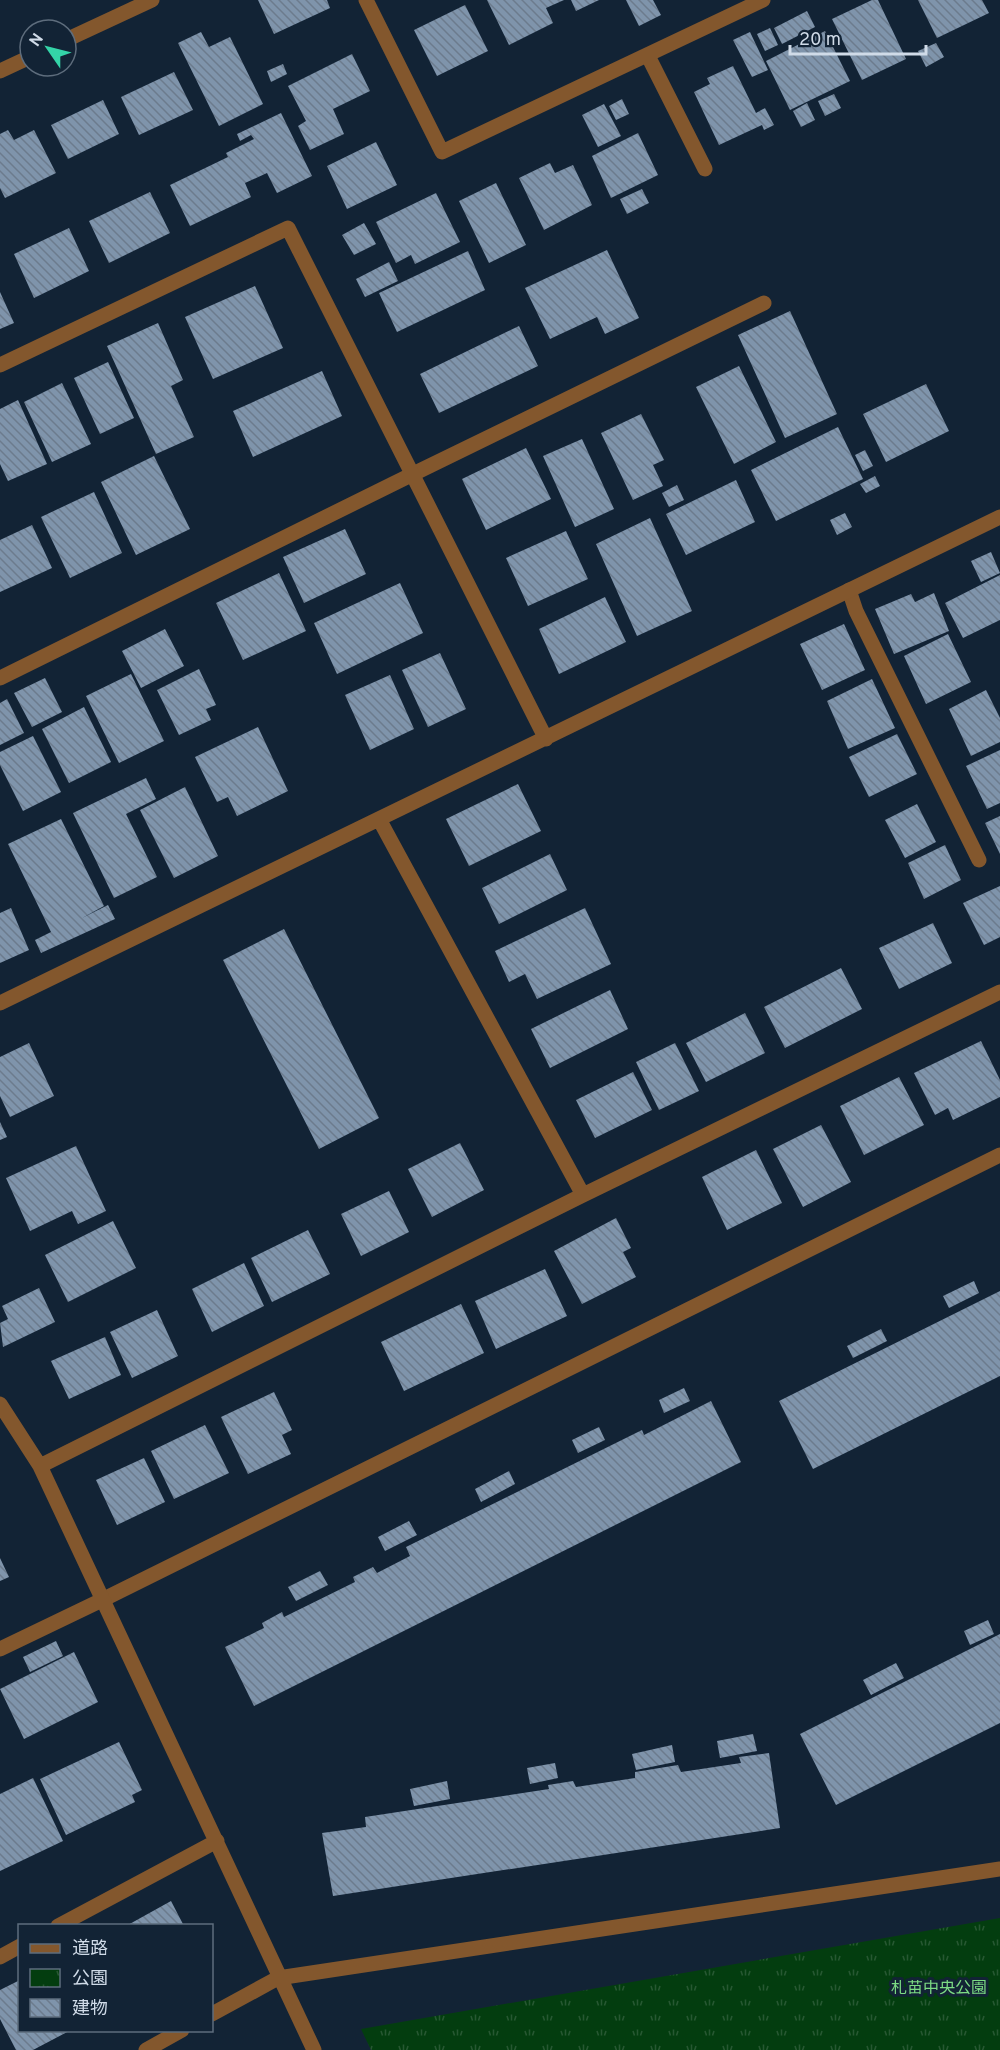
<svg xmlns="http://www.w3.org/2000/svg" width="1000" height="2050" font-family="Overpass,'Noto Sans JP',sans-serif">
<defs>
<pattern id="park-tufts" width="24" height="20" patternUnits="userSpaceOnUse" patternTransform="scale(1.5)"><rect width="24" height="20" fill="#033d0f"/><path d="M3 7l-1-3M5 7V3M7 7l1-3M15 17l-1-3M17 17v-4M19 17l1-3" fill="none" stroke="#275832"/></pattern>
<pattern id="building-back-hatch" width="6" height="6" patternUnits="userSpaceOnUse" patternTransform="scale(1.5)"><rect width="6" height="6" fill="#7f94ab"/><path d="M-1 5l2 2M0 0l6 6M5-1l2 2" fill="none" stroke="#6c7b8d"/></pattern>
</defs>
<rect width="100%" height="100%" fill="#122335"/>
<!-- park -->
<path fill="url(#park-tufts)" d="M1000 1918V2050H371L361 2029Z"/>
<!-- building -->
<path fill="url(#building-back-hatch)" d="M258 0H327L330 8 274 34Z
M487 0H564L546 8 553 23 509 45Z
M571 0H599L576 11Z
M626 0H653L661 15 639 26Z
M872 0H878L906 59 862 80 832 19Z
M918 0H982L989 13 937 38Z
M465 5 488 51 437 76 414 30Z
M807 11 815 27 782 44 774 28Z
M770 28 778 45 765 51 757 34Z
M825 31 850 81 790 110 766 61Z
M201 32 209 47 230 37 263 104 219 126 178 43Z
M750 32 768 70 752 77 733 40Z
M936 43 944 57 926 67 918 51Z
M352 54 370 91 333 109 344 134 310 150 298 126 306 121 288 86Z
M283 64 287 74 271 82 267 71Z
M733 66 756 113 765 108 774 125 764 130 762 125 719 145 694 92 710 84 707 78Z
M174 72 193 110 139 135 121 97Z
M834 94 841 108 825 116 818 101Z
M622 99 629 114 616 120 609 106Z
M103 100 119 134 68 159 51 125Z
M807 103 815 120 801 127 793 111Z
M604 104 621 136 598 147 582 115Z
M281 113 312 176 277 193 267 173 245 183 251 197 190 226 170 185 228 157 226 153 254 139 251 135 240 141 237 134Z
M8 130 14 140 34 130 56 173 5 198 0 188V134Z
M638 133 658 175 611 198 592 156Z
M376 142 397 185 347 209 327 166Z
M550 163 555 173 573 165 592 205 544 230 519 178Z
M496 183 526 245 489 263 459 201Z
M642 189 649 203 627 214 620 199Z
M150 192 170 233 109 263 89 221Z
M436 193 460 242 415 264 411 255 396 263 376 222Z
M364 223 376 244 354 255 342 235Z
M69 228 89 271 34 298 14 254Z
M607 250 639 318 605 334 597 317 550 339 525 288Z
M468 251 485 290 397 332 379 293Z
M389 262 398 281 365 297 356 279Z
M255 286 283 348 213 379 185 317Z
M0 292 14 323 0 329Z
M790 311 837 414 785 438 738 335Z
M158 323 183 380 171 386 194 437 156 454 107 346Z
M519 326 538 366 439 413 420 374Z
M108 362 134 418 100 434 74 378Z
M739 366 776 442 734 464 696 387Z
M322 371 342 416 253 457 233 411Z
M62 383 91 444 52 462 24 402Z
M926 384 949 431 886 462 863 414Z
M18 400 47 464 8 481 0 464V409Z
M641 414 664 460 653 465 663 486 633 500 601 433Z
M838 427 863 479 776 521 751 470Z
M582 439 614 509 575 527 543 456Z
M526 448 551 499 486 530 462 479Z
M865 450 873 466 863 471 855 455Z
M154 456 190 529 136 555 101 482Z
M875 476 880 486 866 493 860 484Z
M736 480 755 522 686 555 666 514Z
M677 485 684 500 669 507 662 493Z
M94 492 122 553 70 578 41 517Z
M845 513 852 527 837 535 830 520Z
M650 518 692 611 637 636 596 544Z
M32 525 52 568 0 592V540Z
M345 529 366 574 304 603 283 557Z
M566 531 588 579 528 606 506 558Z
M991 552 1000 573 981 582 971 561Z
M279 573 306 631 243 660 216 603Z
M1000 575V620L963 638 945 603Z
M400 583 423 633 337 674 314 623Z
M934 593 949 631 894 654 875 609 911 594 915 602Z
M605 597 626 642 559 674 539 629Z
M844 624 865 670 822 690 800 644Z
M165 629 184 666 141 688 122 651Z
M948 634 971 682 926 704 904 656Z
M440 653 466 709 428 727 402 670Z
M199 669 216 705 206 709 211 720 179 735 157 690Z
M131 674 164 741 119 763 86 696Z
M390 675 414 729 370 750 345 695Z
M45 678 62 712 32 727 14 693Z
M872 679 895 728 848 749 827 701Z
M986 690 1000 718V742L971 756 949 709Z
M7 699 24 733 0 745V703Z
M84 707 111 762 69 783 42 729Z
M258 727 288 791 237 816 228 797 217 802 195 757Z
M897 734 917 774 869 797 849 757Z
M33 736 61 792 23 811 0 765V752Z
M1000 750V803L987 809 966 766Z
M146 778 156 799 126 814 157 877 114 898 73 813Z
M518 784 541 831 469 866 446 819Z
M185 787 218 856 174 878 140 810Z
M917 804 936 842 905 858 885 820Z
M1000 816V854L985 823Z
M61 819 104 906 82 918 108 905 115 919 41 953 35 940 51 932 8 844Z
M945 845 961 880 924 899 908 863Z
M550 854 567 890 499 924 482 888Z
M1000 886V937L984 945 963 903Z
M11 908 29 950 0 963V913Z
M585 908 611 964 537 999 525 974 509 982 495 951Z
M933 923 952 963 899 989 879 948Z
M284 929 379 1118 319 1149 223 960Z
M841 968 862 1009 785 1048 764 1007Z
M610 990 628 1029 550 1068 531 1029Z
M745 1013 765 1053 706 1082 686 1043Z
M981 1041 1000 1080V1097L953 1120 948 1108 935 1115 914 1073Z
M29 1043 54 1096 10 1117 0 1096V1057Z
M675 1043 699 1091 659 1110 636 1062Z
M633 1072 652 1110 595 1138 576 1100Z
M899 1077 924 1125 864 1155 840 1106Z
M0 1122 7 1137 0 1140Z
M821 1125 851 1182 803 1207 773 1149Z
M460 1143 484 1190 432 1217 408 1169Z
M76 1146 106 1211 78 1224 72 1211 30 1231 6 1178Z
M756 1150 782 1203 727 1230 702 1177Z
M389 1191 409 1232 361 1256 341 1214Z
M616 1218 631 1248 623 1252 636 1277 582 1304 554 1251Z
M113 1221 136 1268 68 1302 45 1255Z
M308 1230 330 1274 272 1302 251 1258Z
M244 1263 264 1306 212 1332 192 1289Z
M545 1269 567 1316 496 1349 475 1301Z
M974 1281 979 1293 949 1308 943 1296Z
M39 1288 55 1322 3 1347 0 1323 8 1319 2 1306Z
M1000 1291V1376L813 1469 779 1401Z
M461 1304 484 1353 404 1391 381 1342Z
M157 1310 178 1356 132 1378 110 1332Z
M881 1329 887 1341 853 1358 847 1346Z
M105 1337 121 1375 69 1399 51 1361Z
M684 1388 690 1401 664 1413 659 1400Z
M274 1392 292 1430 282 1435 291 1454 248 1474 221 1417Z
M711 1401 741 1462 254 1706 225 1647 264 1628 262 1623 282 1612 284 1617 355 1582 353 1577 373 1567 377 1573 410 1556 406 1547 642 1430 644 1435Z
M205 1425 229 1473 174 1499 151 1451Z
M599 1427 605 1440 578 1453 572 1440Z
M144 1458 165 1502 117 1525 96 1480Z
M509 1471 515 1484 481 1502 475 1489Z
M409 1521 417 1535 385 1551 378 1537Z
M0 1558 9 1577 0 1581Z
M320 1571 328 1585 296 1601 288 1587Z
M988 1620 994 1634 970 1645 964 1631Z
M1000 1634V1723L836 1805 800 1734Z
M56 1641 63 1656 30 1672 23 1657Z
M74 1652 98 1702 24 1739 0 1689Z
M896 1663 904 1678 871 1695 863 1680Z
M753 1734 757 1751 720 1758 717 1741Z
M119 1742 142 1790 132 1795 135 1802 66 1835 40 1779Z
M672 1745 675 1762 636 1770 632 1754Z
M769 1753 780 1828 333 1896 322 1833 366 1827 365 1817 549 1789 548 1785 573 1781 576 1787 635 1778V1772L678 1765 681 1772 741 1763 739 1757Z
M555 1763 558 1778 530 1784 527 1768Z
M33 1778 63 1841 0 1871V1794Z
M447 1781 450 1799 414 1806 410 1789Z
M171 1901 184 1926H126Z
M20 1980V2030H71L33 2050H16L0 2019V1990Z"/>
<g fill="none" stroke-linecap="round" stroke-linejoin="round">
<!-- lane -->
<path stroke="#83572d" stroke-width="15" d="M411 475 764 303
M849 590 856 611 979 860
M102 1600 1000 1155"/>
<!-- street -->
<path stroke="#83572d" stroke-width="15" d="M366 0 442 152 763 0
M66 40 152 0
M648 56 705 169
M0 71 30 57
M0 365 288 228 546 739
M0 678 411 475
M379 819 583 1195
M0 1003 1000 517
M0 1404 40 1466 314 2050
M40 1466 583 1195 1000 992
M0 1649 102 1600
M58 1926 217 1841
M0 1957 20 1946
M212 2014 278 1978 1000 1869
M146 2050 182 2030"/>
</g>
<g text-anchor="middle" dominant-baseline="central" stroke-width="6" stroke-linejoin="round" paint-order="stroke">
<!-- park labels -->
<g font-size="16" fill="#7cdb84" stroke="#122335">
<text x="939" y="1989">札苗中央公園</text>
</g>
</g>
<!-- legend -->
<rect x="18" y="1924" width="195" height="108" fill="#122335" stroke="#5e6d7d" stroke-width="1.5"/>
<rect x="30" y="1944" width="30" height="9" fill="#83572d" stroke="#5e6d7d" stroke-width="1.5"/>
<text x="72" y="1954" font-size="18" fill="#d0dbe8">道路</text>
<rect x="30" y="1969" width="30" height="18" fill="url(#park-tufts)" stroke="#5e6d7d" stroke-width="1.5"/>
<text x="72" y="1984" font-size="18" fill="#d0dbe8">公園</text>
<rect x="30" y="1999" width="30" height="18" fill="url(#building-back-hatch)" stroke="#5e6d7d" stroke-width="1.5"/>
<text x="72" y="2014" font-size="18" fill="#d0dbe8">建物</text>
<!-- north arrow -->
<g transform="translate(48 48) rotate(305)"><circle r="28" fill="#122335" stroke="#5e6d7d" stroke-width="1.5"/>
<path d="M0-4.5L10 22L0 15L-10 22Z" fill="#34d4a8"/>
<text y="-9" font-size="16" font-weight="bold" text-anchor="middle" fill="#d0dbe8">N</text>
</g>
<!-- scale -->
<path d="M790 45v9h136v-9" fill="none" stroke="#d0dbe8" stroke-width="3"/>
<text x="799" y="45" font-size="18" fill="#d0dbe8" stroke="#122335" stroke-width="4.5" paint-order="stroke">20 m</text>
</svg>
